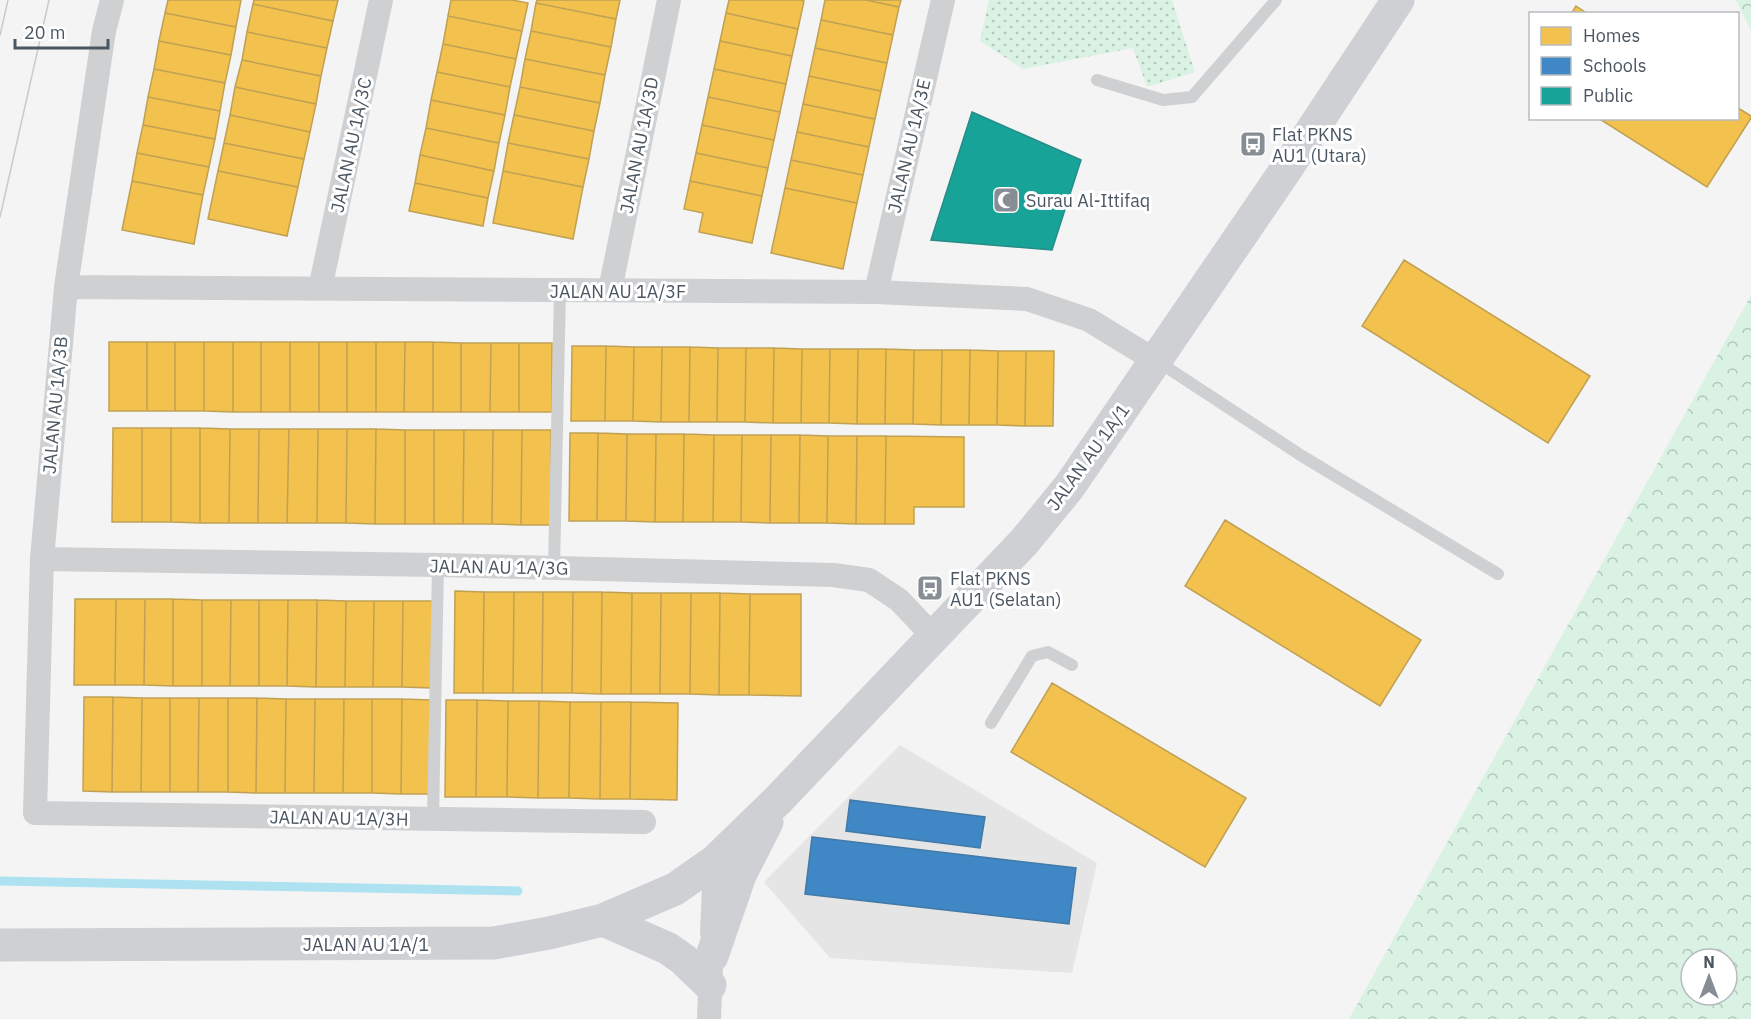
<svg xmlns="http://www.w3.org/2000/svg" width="1751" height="1019" font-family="'IBM Plex Sans',sans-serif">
<defs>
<pattern id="forest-crowns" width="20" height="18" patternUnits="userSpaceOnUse" patternTransform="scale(1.5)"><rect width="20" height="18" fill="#d9f2e3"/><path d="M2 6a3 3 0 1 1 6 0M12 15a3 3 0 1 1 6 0" fill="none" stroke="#b2c7bb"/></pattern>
<pattern id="park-dots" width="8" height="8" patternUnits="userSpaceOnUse" patternTransform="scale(1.5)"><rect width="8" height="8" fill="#d9f2e3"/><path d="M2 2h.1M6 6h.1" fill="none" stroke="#b2c7bb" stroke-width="1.8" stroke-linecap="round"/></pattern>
</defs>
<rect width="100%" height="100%" fill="#f4f4f4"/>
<!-- education -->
<path fill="#e6e5e6" d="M900 745 1097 863 1072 973 830 958 764 882Z"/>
<!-- forest -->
<path fill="url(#forest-crowns)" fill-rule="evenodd" d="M1736 0H1751V31Z
M1751 295V1019H1349ZM1691 959H1727V995H1691Z"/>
<!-- park -->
<path fill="url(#park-dots)" d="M989 0H1172L1195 72 1147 87 1133 48 1023 69 980 41Z"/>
<!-- homes -->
<path fill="#f2c14e" stroke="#c0a154" stroke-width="1.5" d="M168 0H241L236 27 165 13Z
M254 0H338L333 21 253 4Z
M451 0H512L528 3 522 31 448 16Z
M537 0H620L616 19 536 3Z
M729 0H801L804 1 798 29 726 13Z
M825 0H866L899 7 893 35 821 20Z
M866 0H901L899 7Z
M536 3 616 19 611 47 531 31Z
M253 4 333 21 327 48 247 32Z
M1576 6 1588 14H1571Z
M165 13 236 27 231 55 159 41Z
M726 13 798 29 792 56 720 41Z
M448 16 522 31 516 59 443 44Z
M821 20 893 35 887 63 815 48Z
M531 31 611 47 605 75 525 59Z
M247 32 327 48 321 76 242 60Z
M159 41 231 55 225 83 154 69Z
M720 41 792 56 786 84 714 69Z
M443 44 516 59 510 87 437 72Z
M815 48 887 63 881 91 809 76Z
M525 59 605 75 600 103 520 87Z
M242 60 321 76 316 104 235 87Z
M154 69 225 83 220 111 148 97Z
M714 69 786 84 780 112 708 97Z
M437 72 510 87 505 115 431 100Z
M809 76 881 91 875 119 803 104Z
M235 87 316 104 310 132 230 115Z
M520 87 600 103 594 131 514 115Z
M148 97 220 111 215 139 143 125Z
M708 97 780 112 774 140 702 125Z
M431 100 505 115 499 143 426 128Z
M803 104 875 119 869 147 797 132Z
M1738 108 1751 116V118L1707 187 1598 118H1738Z
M230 115 310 132 304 159 224 143Z
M514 115 594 131 589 159 508 143Z
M143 125 215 139 209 167 137 153Z
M702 125 774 140 768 168 696 153Z
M426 128 499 143 494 171 420 155Z
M797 132 869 147 863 175 791 160Z
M224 143 304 159 298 187 218 171Z
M508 143 589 159 583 187 503 171Z
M137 153 209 167 203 195 132 181Z
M696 153 768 168 762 196 690 181Z
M420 155 494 171 488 198 415 183Z
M791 160 863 175 857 203 785 188Z
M218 171 298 187 287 236 208 219Z
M503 171 583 187 573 239 493 223Z
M132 181 203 195 194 244 122 230Z
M690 181 762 196 752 243 699 232 703 213 684 209Z
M415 183 488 198 483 226 409 211Z
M785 188 857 203 843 269 771 253Z
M1404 260 1590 376 1548 443 1362 326Z
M109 342H147V411H109Z
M147 342H175V411H147Z
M175 342H204V411H175Z
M204 342H233V412L204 411Z
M233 342H261V412H233Z
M261 342H290V412H261Z
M290 342H319V412H290Z
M319 342H347V412H319Z
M347 342H376V412H347Z
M376 342H405L404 412H376Z
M405 342H433V412H404Z
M433 342 461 343V412H433Z
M461 343H491L490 412H461Z
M491 343H519V412H490Z
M519 343H552V412H519Z
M572 346H606L605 421H571Z
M606 346 634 347 633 421H605Z
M634 347H662L661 422 633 421Z
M662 347H690L689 422H661Z
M690 347 718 348 717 422H689Z
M718 348H746L745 422H717Z
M746 348H774L773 423 745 422Z
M774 348 802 349 801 423H773Z
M802 349H830L829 423H801Z
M830 349H858L857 424 829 423Z
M858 349H886L885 424H857Z
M886 349 914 350 913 424H885Z
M914 350H942L941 425 913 424Z
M942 350H970L969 425H941Z
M970 350 998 351 997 425H969Z
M998 351H1026L1025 426 997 425Z
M1026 351H1054L1053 426H1025Z
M113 428H142V522H112Z
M142 428H171V522H142Z
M171 428H200V523L171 522Z
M200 428 230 429 229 523H200Z
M230 429H259L258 523H229Z
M259 429H289L287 523H258Z
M289 429H318L317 523H287Z
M318 429H347L346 523H317Z
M347 429H376L375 524 346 523Z
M376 429 405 430V524H375Z
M405 430H434V524H405Z
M434 430H464L463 524H434Z
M464 430H493L492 524H463Z
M493 430H522L521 525 492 524Z
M522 430H551V525H521Z
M570 433H598L597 521H569Z
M598 433 627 434 626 521H597Z
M627 434H656L655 522 626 521Z
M656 434H684L683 522H655Z
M684 434 714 435 713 522H683Z
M714 435H742L741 522H713Z
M742 435H771L770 523 741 522Z
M771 435H800L799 523H770Z
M800 435 828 436 827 523H799Z
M828 436H857L856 524 827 523Z
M857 436H886L885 524H856Z
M886 436 964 437V507H914V524H885Z
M1225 520 1421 640 1380 706 1185 586Z
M455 591 484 592 483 693H454Z
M484 592H514L513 693H483Z
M514 592H543L542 693H513Z
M543 592H573L572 693H542Z
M573 592H602L601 694 572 693Z
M602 592 632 593 631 694H601Z
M632 593H661L660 694H631Z
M661 593H691L690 694H660Z
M691 593H720L719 695 690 694Z
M720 593 750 594 749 695H719Z
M750 594H801V696L749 695Z
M75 599H116L115 685H74Z
M116 599H145L144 685H115Z
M145 599H173V686L144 685Z
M173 599 202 600V686H173Z
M202 600H231L230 686H202Z
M231 600H259V686H230Z
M259 600H288L287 686H259Z
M288 600H317L316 687 287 686Z
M317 600 346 601 345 687H316Z
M346 601H374L373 687H345Z
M374 601H403L402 687H373Z
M403 601H432L431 688 402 687Z
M1052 683 1246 798 1205 867 1011 752Z
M84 697H113L112 792 83 791Z
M113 697 142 698 141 792H112Z
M142 698H170V792H141Z
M170 698H199L198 792H170Z
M199 698H228V792H198Z
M228 698H257L256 793 228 792Z
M257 698 286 699 285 793H256Z
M286 699H315L314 793H285Z
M315 699H344L343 793H314Z
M344 699H372V793H343Z
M372 699H402L401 794 372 793Z
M402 699 430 700V794H401Z
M446 700H477L476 797H445Z
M477 700 508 701 507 797H476Z
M508 701H539L538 798 507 797Z
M539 701 570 702 569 798H538Z
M570 702H601L600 799 569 798Z
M601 702H631L630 799H600Z
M631 702 678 703 677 800 630 799Z"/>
<!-- schools -->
<path fill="#3f88c5" stroke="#4279a7" stroke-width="1.5" d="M850 800 985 817 980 848 846 831Z
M812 837 1076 868 1069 924 805 894Z"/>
<!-- public -->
<path fill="#17a398" stroke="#268c88" stroke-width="1.5" d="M972 112 1081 160 1052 250 931 240Z"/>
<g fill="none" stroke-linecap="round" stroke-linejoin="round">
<!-- stream -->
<path stroke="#aee2f0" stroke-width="9" d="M0 881 518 891"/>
<!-- lane -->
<path stroke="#ced0d2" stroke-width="12" d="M1097 80 1163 100 1192 97 1276 0
M1157 361 1302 456 1498 574
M554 569 560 291
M991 723 1032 656 1048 652 1072 665
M433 819 438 565"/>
<!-- street -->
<path stroke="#ced0d2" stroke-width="24" d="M112 0 104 31 66 287 42 559 35 813 644 822
M66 287 876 292 1027 299 1089 320 1156 361
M320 289 381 0
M610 290 669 0
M876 292 943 0
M42 559 438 565 833 575 869 580 899 600 933 636
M712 933 715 861
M709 1019 711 967"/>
<!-- secondary -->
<path stroke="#ced0d4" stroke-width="33" d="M603 920 667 948 683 959 710 985
M0 945 494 943 549 933 603 920 675 889 715 861 777 801 1024 542 1069 487 1285 171 1398 0
M712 956 740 875 767 822"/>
<!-- tram -->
<path stroke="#c9cacc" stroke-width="1.5" d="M0 35 8 0
M0 217 49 0"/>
</g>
<!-- icons -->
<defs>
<symbol id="bus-square" viewBox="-11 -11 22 22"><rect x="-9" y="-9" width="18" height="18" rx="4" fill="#868d94" stroke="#fff"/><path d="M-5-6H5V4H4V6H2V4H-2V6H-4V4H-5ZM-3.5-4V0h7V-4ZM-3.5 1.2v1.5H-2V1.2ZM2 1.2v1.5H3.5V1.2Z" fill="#fff"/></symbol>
<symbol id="mosque-square" viewBox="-11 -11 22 22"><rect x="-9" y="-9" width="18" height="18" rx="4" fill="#868d94" stroke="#fff"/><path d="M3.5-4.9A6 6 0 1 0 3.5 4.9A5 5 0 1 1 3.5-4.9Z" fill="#fff"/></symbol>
</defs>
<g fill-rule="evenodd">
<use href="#bus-square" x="1238" y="129" width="30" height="30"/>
<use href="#mosque-square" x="991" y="185" width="30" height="30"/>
<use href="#bus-square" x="915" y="573" width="30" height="30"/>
</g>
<g text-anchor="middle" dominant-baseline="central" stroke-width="6" stroke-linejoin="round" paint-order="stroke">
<!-- poi labels -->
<g font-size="18" fill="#4a5661" stroke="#fff" text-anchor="start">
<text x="1272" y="134">Flat PKNS<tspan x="1272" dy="21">AU1 (Utara)</tspan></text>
<text x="1026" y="200">Surau Al-Ittifaq</text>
<text x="950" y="578">Flat PKNS<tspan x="950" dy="21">AU1 (Selatan)</tspan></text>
</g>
<!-- street labels -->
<g font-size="18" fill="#4a5661" stroke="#fff">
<text transform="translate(351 145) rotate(-78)">JALAN AU 1A/3C</text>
<text transform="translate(639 145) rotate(-79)">JALAN AU 1A/3D</text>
<text transform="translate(909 146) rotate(-77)">JALAN AU 1A/3E</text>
<text x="618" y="291">JALAN AU 1A/3F</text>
<text transform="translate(55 405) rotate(-85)">JALAN AU 1A/3B</text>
<text transform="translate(1088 457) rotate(-54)">JALAN AU 1A/1</text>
<text transform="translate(499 567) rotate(1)">JALAN AU 1A/3G</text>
<text transform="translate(339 818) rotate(1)">JALAN AU 1A/3H</text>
<text x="366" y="944">JALAN AU 1A/1</text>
</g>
</g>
<!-- legend -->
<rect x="1529" y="12" width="210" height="108" fill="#ffffff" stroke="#b7bbc0" stroke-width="1.5"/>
<rect x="1541" y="27" width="30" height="18" fill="#f2c14e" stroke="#b7bbc0" stroke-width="1.5"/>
<text x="1583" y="42" font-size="18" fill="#4a5661">Homes</text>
<rect x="1541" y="57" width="30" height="18" fill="#3f88c5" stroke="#b7bbc0" stroke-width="1.5"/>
<text x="1583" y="72" font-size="18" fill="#4a5661">Schools</text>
<rect x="1541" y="87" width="30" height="18" fill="#17a398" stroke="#b7bbc0" stroke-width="1.5"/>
<text x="1583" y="102" font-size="18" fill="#4a5661">Public</text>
<!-- north arrow -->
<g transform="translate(1709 977)"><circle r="28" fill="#ffffff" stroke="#b7bbc0" stroke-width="1.5"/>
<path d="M0-4.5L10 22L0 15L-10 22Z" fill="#868d94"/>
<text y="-9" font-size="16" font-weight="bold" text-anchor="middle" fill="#4a5661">N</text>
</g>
<!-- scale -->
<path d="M15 39v9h93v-9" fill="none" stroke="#4a5661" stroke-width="3"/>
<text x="24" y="39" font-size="18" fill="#4a5661" stroke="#ffffff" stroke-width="4.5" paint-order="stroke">20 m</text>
</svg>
